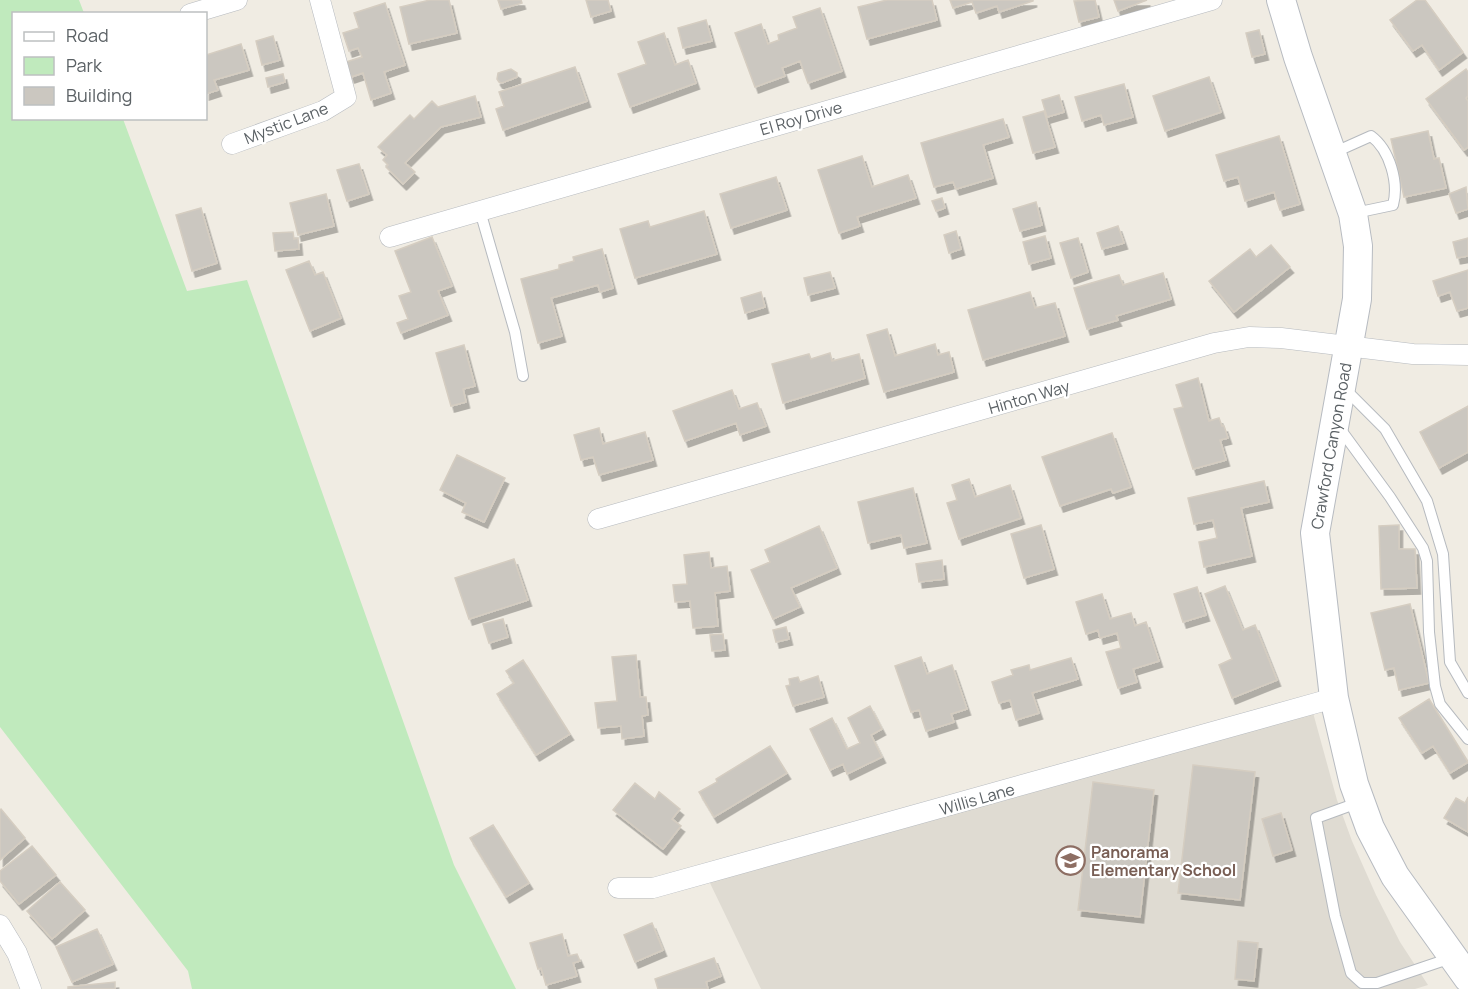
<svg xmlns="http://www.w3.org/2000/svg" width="1468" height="989" font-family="Manrope,sans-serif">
<defs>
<filter id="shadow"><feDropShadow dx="3.5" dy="6" stdDeviation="0" flood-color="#0004"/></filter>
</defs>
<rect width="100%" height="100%" fill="#f0ece3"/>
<!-- education -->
<path fill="#dfdbd2" d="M1312 709 1337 800 1352 841 1376 895 1400 942 1428 985 1415 989H761L709 881Z"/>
<!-- green -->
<path fill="#c0eabd" d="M0 0H79L84 13 14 14V118L123 119 187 291 247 280 454 865 516 989H192L188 971 0 727Z"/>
<!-- building -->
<path fill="#cbc7c0" stroke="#d5cdc1" stroke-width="1.5" filter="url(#shadow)" d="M430 0H449L457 33 409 44 400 7Z
M498 0H521L522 3 501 9Z
M586 0H608L611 11 591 17Z
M887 0H932L937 20 867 39 858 7Z
M950 0H1033V1L999 12 997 6 976 13 972 2 953 8Z
M1095 0 1099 17 1079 22 1074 1Z
M1114 0H1147L1118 11Z
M1417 0H1425L1463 52 1439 70 1422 45 1413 51 1390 20Z
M385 3 405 65 384 72 391 93 371 100 363 73 351 77 346 62 362 57 358 48 349 51 343 33 359 28 354 13Z
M820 8 842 71 808 83 800 61 782 68 785 76 755 87 735 33 761 24 768 44 779 40 778 35 797 28 793 17Z
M706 20 712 41 683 48 678 28Z
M1259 30 1265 54 1252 57 1246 33Z
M664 33 675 65 688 60 696 83 630 107 618 74 646 64 638 42Z
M273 36 280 60 262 65 256 41Z
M241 44 249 70 214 80 218 90 206 94V55Z
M575 67 587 101 503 130 496 109 504 106 499 92Z
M511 69 517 73V77L502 83 499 82 497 79 498 73Z
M1466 69 1468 72V96L1466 98 1468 101V147L1464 150 1426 99Z
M283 74 285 82 268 87 266 78Z
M1209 77 1221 112 1165 131 1153 96Z
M1124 84 1133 117 1104 125 1101 115 1082 121 1075 97Z
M1059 95 1064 112 1047 117 1042 100Z
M475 96 481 117 441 127 405 163 415 172 403 184 386 167 388 165 383 160 387 155 378 147 410 115 414 119 432 101 438 107Z
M1044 111 1055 147 1033 153 1023 117Z
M1003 119 1009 137 983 145 993 178 956 189 953 182 934 187 921 143Z
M1428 131 1434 159 1439 158 1446 188 1404 197 1391 139Z
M1279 136 1300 204 1280 210 1274 192 1245 201 1238 177 1224 181 1216 155Z
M862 156 872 187 908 175 916 198 857 217 860 226 839 233 818 170Z
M359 164 369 194 347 201 337 170Z
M776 177 787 210 731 228 720 194Z
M1466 187 1468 209 1456 213 1449 194Z
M326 194 334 226 298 235 290 203Z
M942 198 945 208 936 211 932 201Z
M1036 202 1042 225 1020 231 1013 209Z
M201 208 217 263 192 271 176 215Z
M704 211 717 254 635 278 620 229 648 221 650 227Z
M1118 226 1124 243 1102 249 1097 233Z
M956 231 961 249 949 253 944 235Z
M293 232 294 239 298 238 299 249 275 251 273 233Z
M1045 236 1051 258 1029 264 1023 242Z
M432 237 452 286 438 291 448 315 401 333 397 323 408 319 399 296 411 292 395 251Z
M1078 238 1088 272 1071 278 1060 243Z
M1468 238V256L1457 258 1453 242Z
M1271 245 1290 267 1234 312 1209 281 1250 249 1256 257Z
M602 249 613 288 600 292 598 285 551 298 562 336 538 343 521 279 559 269V265L574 261 573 257Z
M309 261 315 275 323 272 341 318 310 331 286 270Z
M1468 270V308L1457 311 1450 292 1438 296 1433 281Z
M830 272 835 288 808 295 804 278Z
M1163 273 1171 299 1116 316 1118 320 1087 329 1074 288 1119 275 1123 285Z
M761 292 765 307 745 313 741 298Z
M1030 292 1035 308 1055 303 1065 336 983 360 968 310Z
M887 329 895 356 935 344 938 355 949 352 954 372 884 392 867 335Z
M464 345 475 386 463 389 466 402 451 406 436 353Z
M830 353 832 361 859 354 865 378 783 403 772 364 809 354 811 359Z
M1198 378 1209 421 1219 418 1222 426H1224L1228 438 1220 440 1226 460 1193 469 1174 409 1183 407 1176 385Z
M732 390 739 409 757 403 766 426 740 435 736 423 685 441 673 411Z
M1468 406V452L1439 468 1420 432Z
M599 428 603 444 645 432 653 460 599 475 593 457 581 460 574 435Z
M1112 433 1131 487 1113 493 1111 489 1060 506 1042 457Z
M457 455 505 478 484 522 462 512 466 503 440 490Z
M969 479 975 497 1010 485 1021 518 959 539 947 503 957 500 952 485Z
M1264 481 1269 502 1241 508 1252 556 1204 567 1199 542 1217 538 1213 520 1194 524 1188 498Z
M913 488 927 543 904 548 901 535 868 543 858 502Z
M1041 525 1054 569 1024 578 1011 534Z
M1399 525V549H1415L1417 588 1381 589 1379 526Z
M819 526 837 568 791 588 800 607 773 619 751 570 770 562 765 550Z
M709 552 711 568 727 566 730 591 715 593 718 626 693 628 690 601 675 602 673 585 687 584 684 555Z
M514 559 528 600 469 619 455 578Z
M942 560 944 579 919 582 916 564Z
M1225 586 1243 630 1255 625 1277 680 1232 698 1219 665 1232 659 1205 594Z
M1197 587 1206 615 1183 622 1174 594Z
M1102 594 1110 619 1131 613 1135 626 1146 622 1159 661 1133 669 1137 682 1118 688 1106 652 1121 648 1117 633 1100 638 1098 630 1086 634 1076 602Z
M1410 604 1429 683 1399 690 1394 668 1385 670 1371 613Z
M503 619 508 637 489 643 483 624Z
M786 627 789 639 776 642 773 630Z
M723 634 725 650 712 651 710 635Z
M636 655 640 697H646L648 715 642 716 644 736 622 739 621 726 598 728 595 703 617 701 612 657Z
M921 657 927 674 952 665 967 709 951 714 954 722 926 731 919 710 911 712 895 666Z
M1071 658 1078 679 1032 693 1039 713 1016 720 1010 700 999 703 992 682 1013 675 1011 670 1029 665 1030 670Z
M523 660 570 734 536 755 497 694 514 683 506 671Z
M818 676 824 697 793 706 786 686 790 685 789 679 798 677 800 682Z
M1429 699 1468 762 1450 773 1433 746 1422 753 1399 718Z
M870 706 882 729 871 735 882 757 847 774 843 764 830 770 810 729 832 718 847 749 860 743 848 718Z
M770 746 787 773 714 817 699 792 717 782 716 779Z
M1193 765 1255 772 1240 900 1178 893Z
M1093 782 1154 790 1140 917 1078 910Z
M635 783 655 799 659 792 680 809 672 819 681 826 663 849 613 810Z
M1468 797V832L1444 818 1456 798 1465 803Z
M1 809 25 838 0 860V810Z
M1281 813 1292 850 1273 856 1262 819Z
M493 825 529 883 506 897 470 838Z
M32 846 56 875 19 904 0 881V871Z
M60 882 85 910 52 939 27 911Z
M652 923 663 950 635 962 624 935Z
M97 929 113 964 72 982 56 947Z
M562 934 568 956 577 954 580 961 573 963 577 976 546 985 541 968 538 969 530 943Z
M1238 941 1258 943 1254 981 1235 979Z
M714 958 721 976 706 982 708 989H658L655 979Z
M115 982V989H68V987Z"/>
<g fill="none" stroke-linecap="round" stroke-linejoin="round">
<defs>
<path id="lane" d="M1333 153 1371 136C1390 150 1399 183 1393 205L1355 213
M480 211 515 332 523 376
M1344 388 1385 429 1427 501 1443 554 1450 662 1468 693
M1338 426 1390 497 1423 548 1427 561 1429 632 1435 686 1440 704 1468 739
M1360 802 1316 818 1335 916 1351 973 1362 983H1377L1451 958"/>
<path id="street" d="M190 14 237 0
M232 144 323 111 346 97 320 0
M390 237 1212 0
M598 519 1214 343 1249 337 1281 338 1413 354 1468 355
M618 888H653L1334 698
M0 925 17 953 31 989"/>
<path id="secondary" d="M1281 0 1298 57 1353 214 1358 246 1357 299 1315 533 1334 698 1354 784 1370 828 1395 876 1468 978"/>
</defs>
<!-- lane casing -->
<use href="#lane" stroke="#b6babf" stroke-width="12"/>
<!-- street casing -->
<use href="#street" stroke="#b6babf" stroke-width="21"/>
<!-- secondary casing -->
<use href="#secondary" stroke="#b7bbc1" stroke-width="30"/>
<!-- lane -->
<use href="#lane" stroke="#fff" stroke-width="10"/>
<!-- street -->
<use href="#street" stroke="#fff" stroke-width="20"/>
<!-- secondary -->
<use href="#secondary" stroke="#fff" stroke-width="28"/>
</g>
<!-- icons -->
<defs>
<symbol id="school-ring" viewBox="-11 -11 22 22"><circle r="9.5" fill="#fff" stroke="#8d6e63" stroke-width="1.5"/><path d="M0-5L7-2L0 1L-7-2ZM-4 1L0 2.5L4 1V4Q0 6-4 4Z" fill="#8d6e63"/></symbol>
</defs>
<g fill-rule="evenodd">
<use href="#school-ring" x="1054" y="844" width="33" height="33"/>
</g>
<g text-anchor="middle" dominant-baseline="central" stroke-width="4.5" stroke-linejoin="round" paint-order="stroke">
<!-- street labels -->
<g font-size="16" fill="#5b6165" stroke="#fff">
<text transform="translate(801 118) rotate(-16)">El Roy Drive</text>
<text transform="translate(286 123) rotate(-21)">Mystic Lane</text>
<text transform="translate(1029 397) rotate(-16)">Hinton Way</text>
<text transform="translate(1331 446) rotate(-80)">Crawford Canyon Road</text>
<text transform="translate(977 799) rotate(-16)">Willis Lane</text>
</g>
<!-- education labels -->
<g font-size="16" font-weight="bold" fill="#785e54" stroke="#fff" text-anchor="start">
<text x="1091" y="852">Panorama<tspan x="1091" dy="18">Elementary School</tspan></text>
</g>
</g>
<!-- legend -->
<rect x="12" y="12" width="195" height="108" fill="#ffffff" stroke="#bdc0c1" stroke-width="1.5"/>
<rect x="24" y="32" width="30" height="9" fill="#ffffff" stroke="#bdc0c1" stroke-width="1.5"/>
<text x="66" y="42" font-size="18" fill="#5b6165">Road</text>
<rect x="24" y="57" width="30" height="18" fill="#c0eabd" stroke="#bdc0c1" stroke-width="1.5"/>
<text x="66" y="72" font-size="18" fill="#5b6165">Park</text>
<rect x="24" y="87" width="30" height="18" fill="#cbc7c0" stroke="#bdc0c1" stroke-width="1.5"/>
<text x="66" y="102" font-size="18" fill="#5b6165">Building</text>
</svg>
